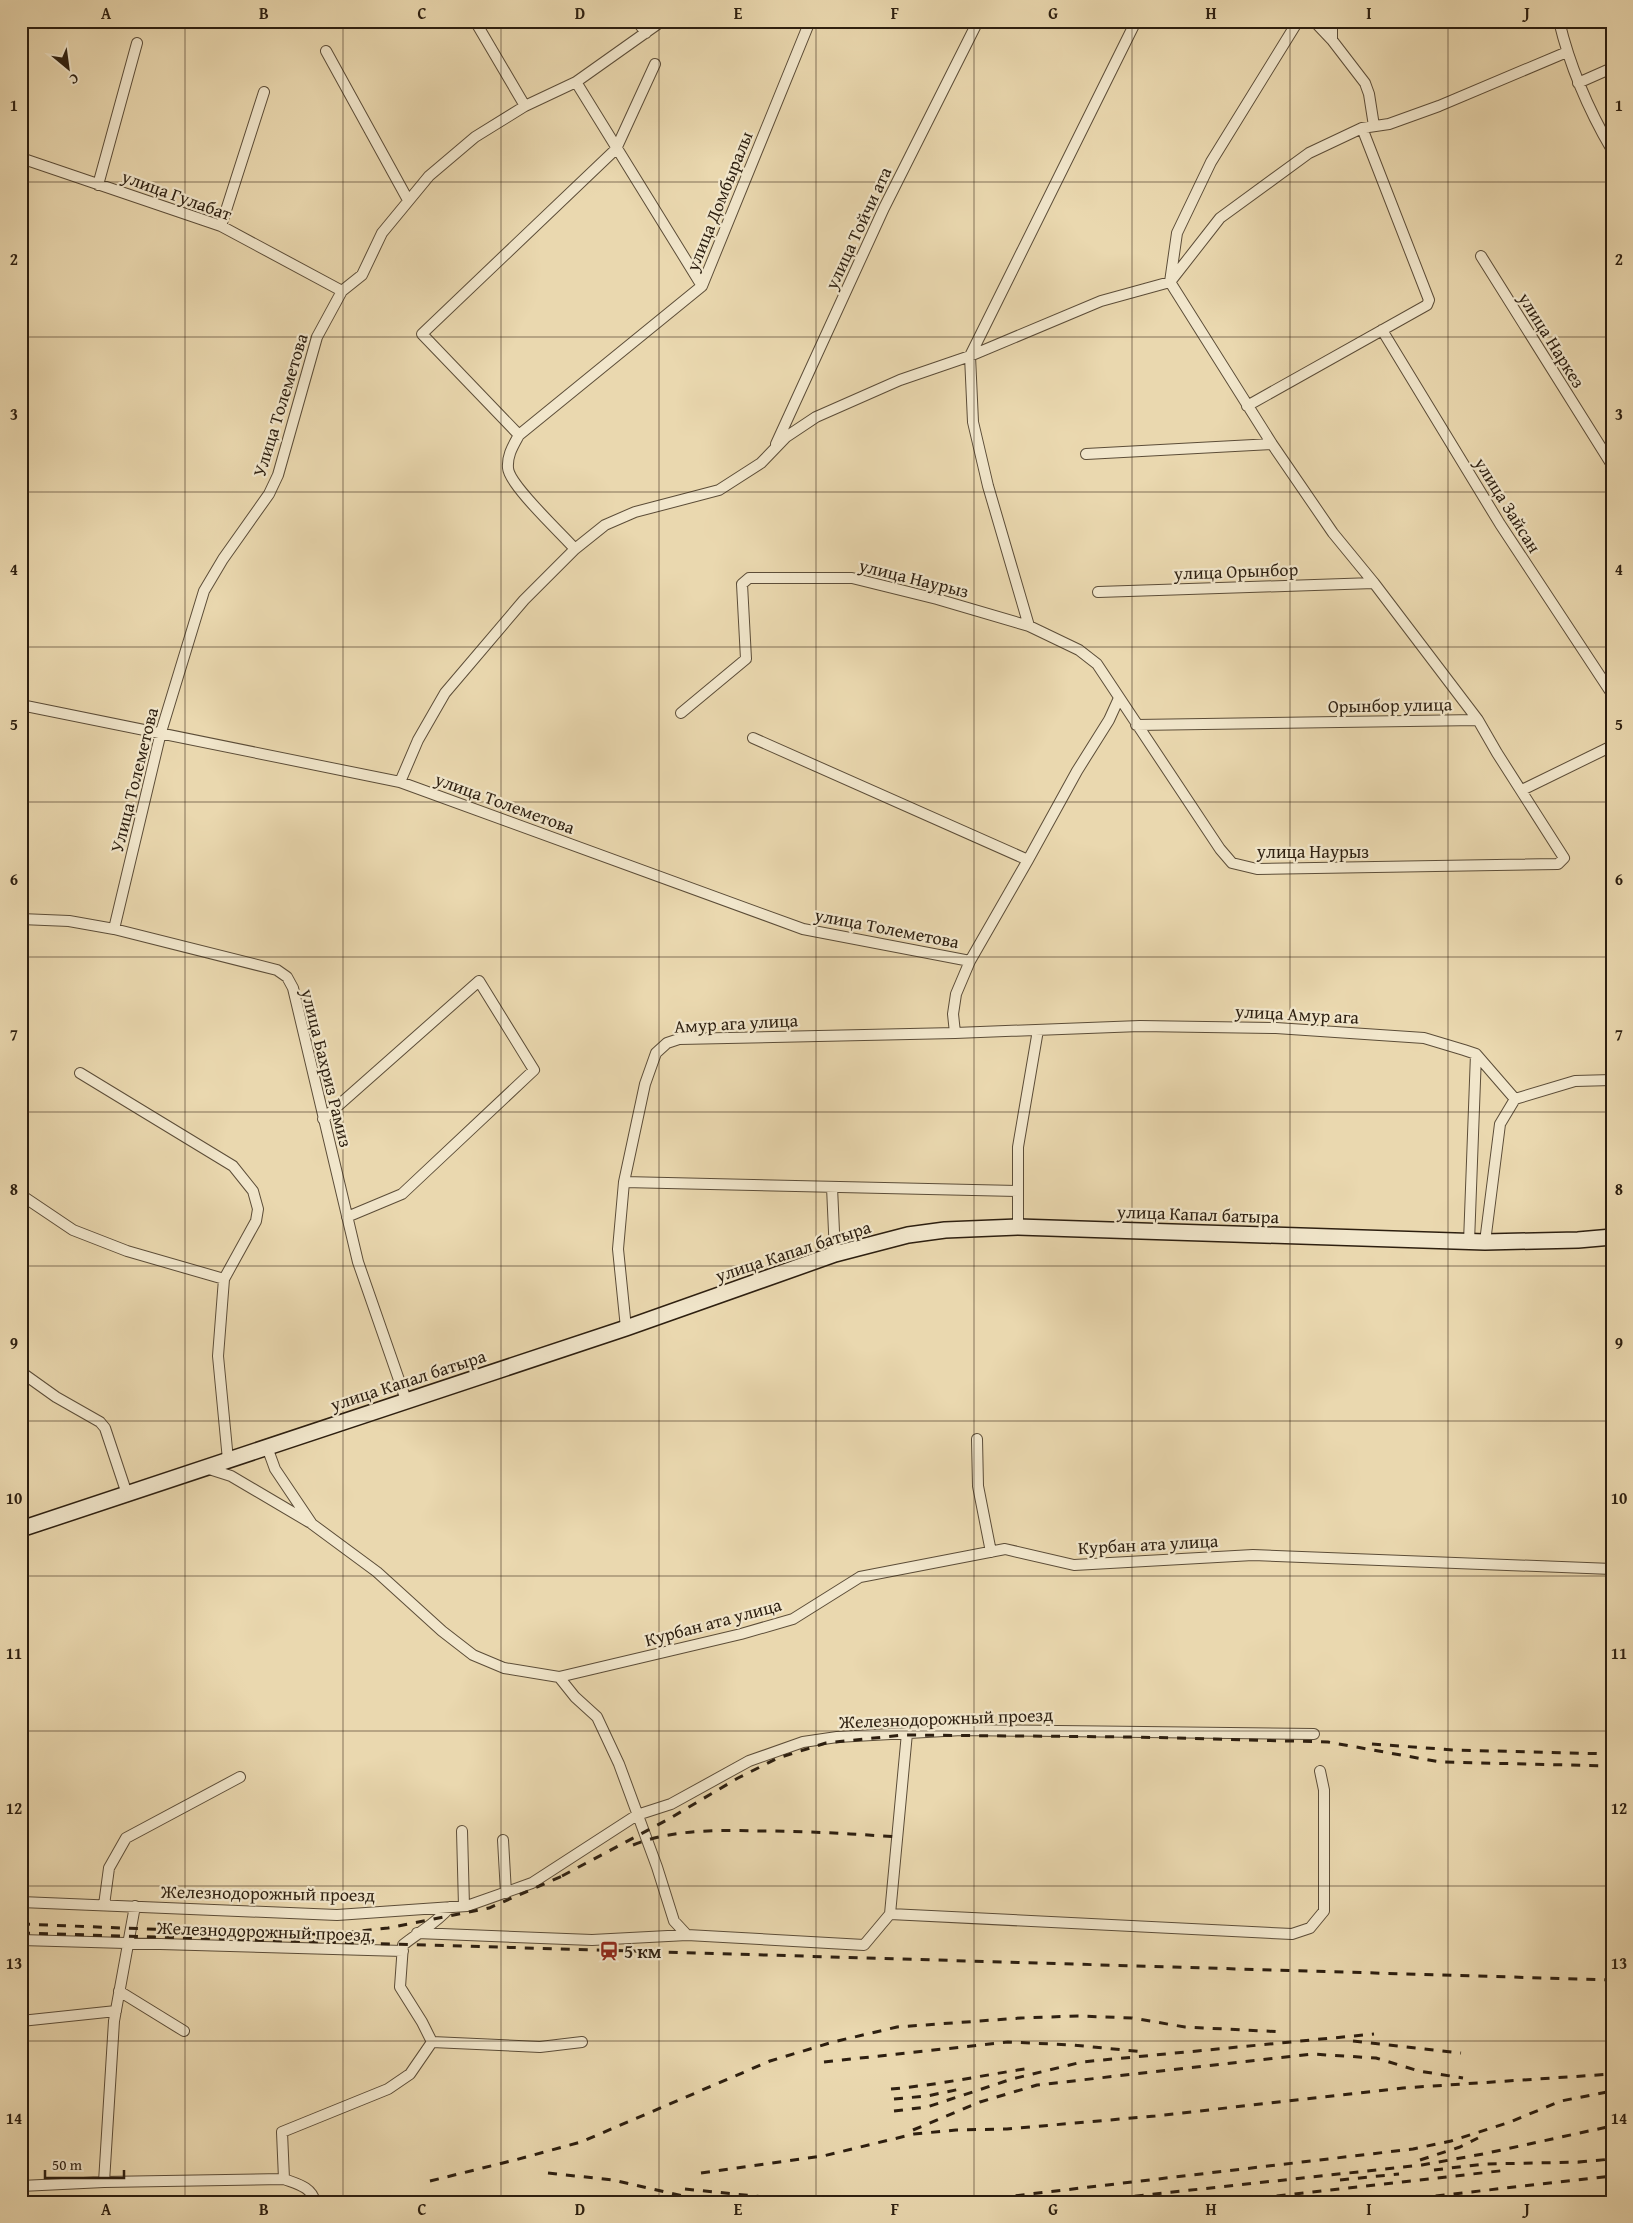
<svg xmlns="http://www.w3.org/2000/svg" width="1633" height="2223" font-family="'Gentium Book Plus',serif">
<rect width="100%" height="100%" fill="#ead8af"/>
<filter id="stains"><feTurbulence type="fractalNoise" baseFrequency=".004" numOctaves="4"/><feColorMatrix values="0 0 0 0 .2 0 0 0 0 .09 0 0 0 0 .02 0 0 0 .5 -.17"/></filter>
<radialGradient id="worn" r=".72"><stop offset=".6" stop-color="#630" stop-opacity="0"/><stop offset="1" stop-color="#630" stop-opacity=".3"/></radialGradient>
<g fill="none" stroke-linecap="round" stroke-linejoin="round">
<defs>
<path id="minor" d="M475 21 525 106
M637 21 646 33
M1298 21 1211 162 1177 233 1170 282 1272 444 1333 533 1374 583 1478 720
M1314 21 1332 40
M1332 21V40L1365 83 1369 94 1374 126
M1559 21C1570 67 1588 109 1612 150
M326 51 408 200
M576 82 702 286
M1578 83 1612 68
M21 158 221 226 342 291
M98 185 137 43
M221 226 264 92
M1481 256 1612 465
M1382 330 1500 524 1612 694
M1247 406 1427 305 1429 300 1362 128
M519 435 422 334 616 149 655 64
M776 444 884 208 978 21
M1086 454 1272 444
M575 549C562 534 509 485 508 468 507 455 513 446 519 435L702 286 810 21
M1098 592 1374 583
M1029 626 988 486 973 422 970 356 1136 21
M21 705 400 782 803 929 970 961
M681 713 746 659 742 584 749 578H852L937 599 1029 626 1079 650 1097 664 1220 849 1232 863 1257 869 1558 864 1564 858 1497 753 1478 720 1136 725
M753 738 1028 860
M400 782 418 740 445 693 524 600 575 549 605 525 635 512 719 490 761 463 786 437 816 417 900 380 970 356 1101 301 1170 282 1220 218 1309 153 1362 128 1389 124 1439 106 1567 52
M1522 790 1612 746
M21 919 69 921 114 929 277 970 287 977 293 988 358 1262 406 1400
M114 929 161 732 204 591 223 559 269 494 278 475 317 337 342 291 362 275 382 233 429 176 475 137 525 106 576 82 662 21
M955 1033 953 1014 956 994 970 961 1028 860 1077 771 1109 720 1119 698
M80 1073 233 1166 253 1191 258 1209 256 1221 224 1279 218 1356 228 1460
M323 1119 479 981 534 1070 402 1194 347 1217
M624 1182 645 1084 656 1053 667 1043 679 1039 955 1033 1140 1026 1276 1028 1424 1038 1464 1050 1476 1054 1515 1099 1575 1081 1612 1080
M832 1187 835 1254
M21 1195 73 1230 127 1251 224 1279
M1018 1227V1147L1038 1030
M1469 1242 1476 1054
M1485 1242 1500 1124 1515 1099
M626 1328 618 1249 624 1182 1017 1191
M21 1372 56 1397 100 1422 105 1428 127 1494
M977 1439 978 1486 991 1552
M267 1447 275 1469 312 1524 377 1572 442 1631 473 1655 504 1668 559 1677 575 1697 597 1717 619 1764 657 1867 674 1921 687 1935 864 1945 890 1914 907 1733
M206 1468 231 1476 309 1522
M559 1677 741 1634 793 1619 860 1577 1005 1549 1074 1565 1253 1555 1612 1569
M462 1831 464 1906
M503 1840 506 1893
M21 1902 337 1915 467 1906 532 1883 637 1815 671 1804 749 1761 803 1742 837 1737 962 1730 1314 1734
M104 1905 109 1868 126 1838 240 1777
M890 1914 1292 1934 1310 1928 1324 1911V1790L1320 1771
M417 1933 592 1940 687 1935
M21 1940 403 1951
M119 1991 184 2031
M21 2021 116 2011
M432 2042 540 2047 582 2042
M104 2182 114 2021 135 1906
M21 2186 104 2182 284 2179
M315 2202C312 2187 297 2184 284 2179L282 2132 388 2089 410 2074 432 2042 422 2022 400 1987 403 1945C419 1932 437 1923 450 1907"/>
<path id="secondary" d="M21 1529 626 1328 835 1254 908 1235 945 1230 1018 1227 1485 1242 1578 1240 1612 1237"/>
</defs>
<!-- minor casing -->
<use href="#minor" stroke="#5c4d38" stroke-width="12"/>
<!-- secondary casing -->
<use href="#secondary" stroke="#2d1f10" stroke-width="18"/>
<!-- minor -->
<use href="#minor" stroke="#f1e6cb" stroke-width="10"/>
<!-- secondary -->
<use href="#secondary" stroke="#f1e6cb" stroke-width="15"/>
<!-- rail -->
<path stroke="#2d1f10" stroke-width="3" stroke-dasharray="9 9" stroke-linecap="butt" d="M1372 1744 1454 1750 1612 1754
M633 1845C673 1829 719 1830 761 1831 808 1831 853 1834 899 1837
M562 1876 667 1820 738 1778 778 1758 826 1743 904 1735 1135 1737 1328 1742 1440 1762 1612 1766
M21 1924 275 1934H334L388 1928 489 1908 567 1874
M21 1933 1612 1980
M1353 2041 1461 2053
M824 2062 1008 2042 1073 2045 1145 2052
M891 2089C938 2085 984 2075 1031 2068
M894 2099 927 2096 965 2088
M894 2111 927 2107 1012 2079 1082 2062 1374 2034
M913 2130 980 2102 1037 2085 1312 2054 1376 2058 1419 2071 1463 2078
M1420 2160 1460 2147 1478 2138
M1578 2162 1612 2159
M1434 2170 1484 2164 1584 2162
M548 2173 613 2180 709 2202
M701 2173 823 2156 914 2134 956 2130 1007 2129 1155 2116 1403 2088 1612 2074
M1340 2180 1399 2174
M430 2181 515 2160 581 2142 770 2061 833 2042 897 2027 1021 2018 1078 2016 1132 2018 1185 2027 1284 2032
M685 2189 815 2202
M962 2202 1413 2149 1451 2141 1510 2122 1561 2101 1612 2091
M1081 2202 1422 2165 1483 2154 1612 2126
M1223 2202 1508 2170
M1382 2202 1612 2176"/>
</g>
<!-- grid -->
<path fill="none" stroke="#2d1f10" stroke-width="1" stroke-opacity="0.55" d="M185 21V2202M343 21V2202M501 21V2202M659 21V2202M816 21V2202M974 21V2202M1132 21V2202M1290 21V2202M1448 21V2202M21 182H1612M21 337H1612M21 492H1612M21 647H1612M21 802H1612M21 957H1612M21 1112H1612M21 1266H1612M21 1421H1612M21 1576H1612M21 1731H1612M21 1886H1612M21 2041H1612"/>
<!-- icons -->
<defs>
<symbol id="station-bare" viewBox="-9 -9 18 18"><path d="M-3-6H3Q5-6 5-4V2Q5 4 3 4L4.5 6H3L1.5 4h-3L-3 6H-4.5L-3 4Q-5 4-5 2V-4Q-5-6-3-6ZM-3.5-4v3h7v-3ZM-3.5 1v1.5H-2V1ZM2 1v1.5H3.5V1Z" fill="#8f2418" stroke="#f1e6cb" stroke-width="2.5" paint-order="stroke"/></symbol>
</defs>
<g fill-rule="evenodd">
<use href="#station-bare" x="595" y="1937" width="28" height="28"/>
</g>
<g text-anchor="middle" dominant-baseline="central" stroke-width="4.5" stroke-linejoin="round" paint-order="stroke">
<!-- street labels -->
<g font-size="18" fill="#2d1f10" stroke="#f1e6cb">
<text transform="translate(177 195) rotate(20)">улица Гулабат</text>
<text transform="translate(719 201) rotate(-68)">улица Домбыралы</text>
<text transform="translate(858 228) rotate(-65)">улица Тойчи ата</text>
<text transform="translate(1552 340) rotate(58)">улица Наркез</text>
<text transform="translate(280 405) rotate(-73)">Улица Толеметова</text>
<text transform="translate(1508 505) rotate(58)">улица Зайсан</text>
<text transform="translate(1236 571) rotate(-2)">улица Орынбор</text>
<text transform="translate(914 578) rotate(14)">улица Наурыз</text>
<text transform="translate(1390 705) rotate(-1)">Орынбор улица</text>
<text transform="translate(134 780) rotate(-76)">Улица Толеметова</text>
<text transform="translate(505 803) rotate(20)">улица Толеметова</text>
<text x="1313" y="851">улица Наурыз</text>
<text transform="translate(887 928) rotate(11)">улица Толеметова</text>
<text transform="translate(1297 1014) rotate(3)">улица Амур ага</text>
<text transform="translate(736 1023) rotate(-3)">Амур ага улица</text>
<text transform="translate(327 1068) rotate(76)">улица Бахриз Рамиз</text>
<text transform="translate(1198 1214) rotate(2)">улица Капал батыра</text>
<text transform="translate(793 1251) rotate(-18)">улица Капал батыра</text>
<text transform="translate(408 1380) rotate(-18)">улица Капал батыра</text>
<text transform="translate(1148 1544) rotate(-3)">Курбан ата улица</text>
<text transform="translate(713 1622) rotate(-15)">Курбан ата улица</text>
<text transform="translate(946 1718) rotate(-2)">Железнодорожный проезд</text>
<text transform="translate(268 1893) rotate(1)">Железнодорожный проезд</text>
<text transform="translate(266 1931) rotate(2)">Железнодорожный проезд,</text>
</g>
<!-- poi labels -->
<g font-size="18" font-weight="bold" fill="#2d1f10" stroke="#f1e6cb" text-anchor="start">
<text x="624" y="1951">5 км</text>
</g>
</g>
<!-- margin -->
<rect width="1633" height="2223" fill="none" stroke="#ead8af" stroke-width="55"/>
<!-- north arrow -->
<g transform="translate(68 68) rotate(151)" stroke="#f1e6cb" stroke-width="4" paint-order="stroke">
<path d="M0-4L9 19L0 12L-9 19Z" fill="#2d1f10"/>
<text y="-8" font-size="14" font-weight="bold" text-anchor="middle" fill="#2d1f10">С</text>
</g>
<!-- scale -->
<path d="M45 2170v8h79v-8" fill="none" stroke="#2d1f10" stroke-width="2.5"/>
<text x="52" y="2170" font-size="15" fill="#2d1f10" stroke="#f1e6cb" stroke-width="4" paint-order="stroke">50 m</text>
<rect x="28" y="28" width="1578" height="2168" fill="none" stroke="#2d1f10" stroke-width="2"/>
<g font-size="16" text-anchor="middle" font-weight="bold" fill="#2d1f10">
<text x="106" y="19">A</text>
<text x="264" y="19">B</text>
<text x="422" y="19">C</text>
<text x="580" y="19">D</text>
<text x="738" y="19">E</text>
<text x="895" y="19">F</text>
<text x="1053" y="19">G</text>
<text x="1211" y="19">H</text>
<text x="1369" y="19">I</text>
<text x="1527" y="19">J</text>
<text x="14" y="111">1</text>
<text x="1619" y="111">1</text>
<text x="14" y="265">2</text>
<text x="1619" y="265">2</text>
<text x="14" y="420">3</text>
<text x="1619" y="420">3</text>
<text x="14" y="575">4</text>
<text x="1619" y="575">4</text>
<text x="14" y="730">5</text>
<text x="1619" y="730">5</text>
<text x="14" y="885">6</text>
<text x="1619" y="885">6</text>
<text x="14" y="1040">7</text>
<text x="1619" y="1040">7</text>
<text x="14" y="1195">8</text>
<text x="1619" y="1195">8</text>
<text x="14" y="1349">9</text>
<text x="1619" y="1349">9</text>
<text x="14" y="1504">10</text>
<text x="1619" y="1504">10</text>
<text x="14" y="1659">11</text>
<text x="1619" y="1659">11</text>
<text x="14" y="1814">12</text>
<text x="1619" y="1814">12</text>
<text x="14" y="1969">13</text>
<text x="1619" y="1969">13</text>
<text x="14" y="2124">14</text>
<text x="1619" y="2124">14</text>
<text x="106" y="2215">A</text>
<text x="264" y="2215">B</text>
<text x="422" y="2215">C</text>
<text x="580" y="2215">D</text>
<text x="738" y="2215">E</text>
<text x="895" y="2215">F</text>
<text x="1053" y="2215">G</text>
<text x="1211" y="2215">H</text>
<text x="1369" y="2215">I</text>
<text x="1527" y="2215">J</text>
</g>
<rect width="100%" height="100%" filter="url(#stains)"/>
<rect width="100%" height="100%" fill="url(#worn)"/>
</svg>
